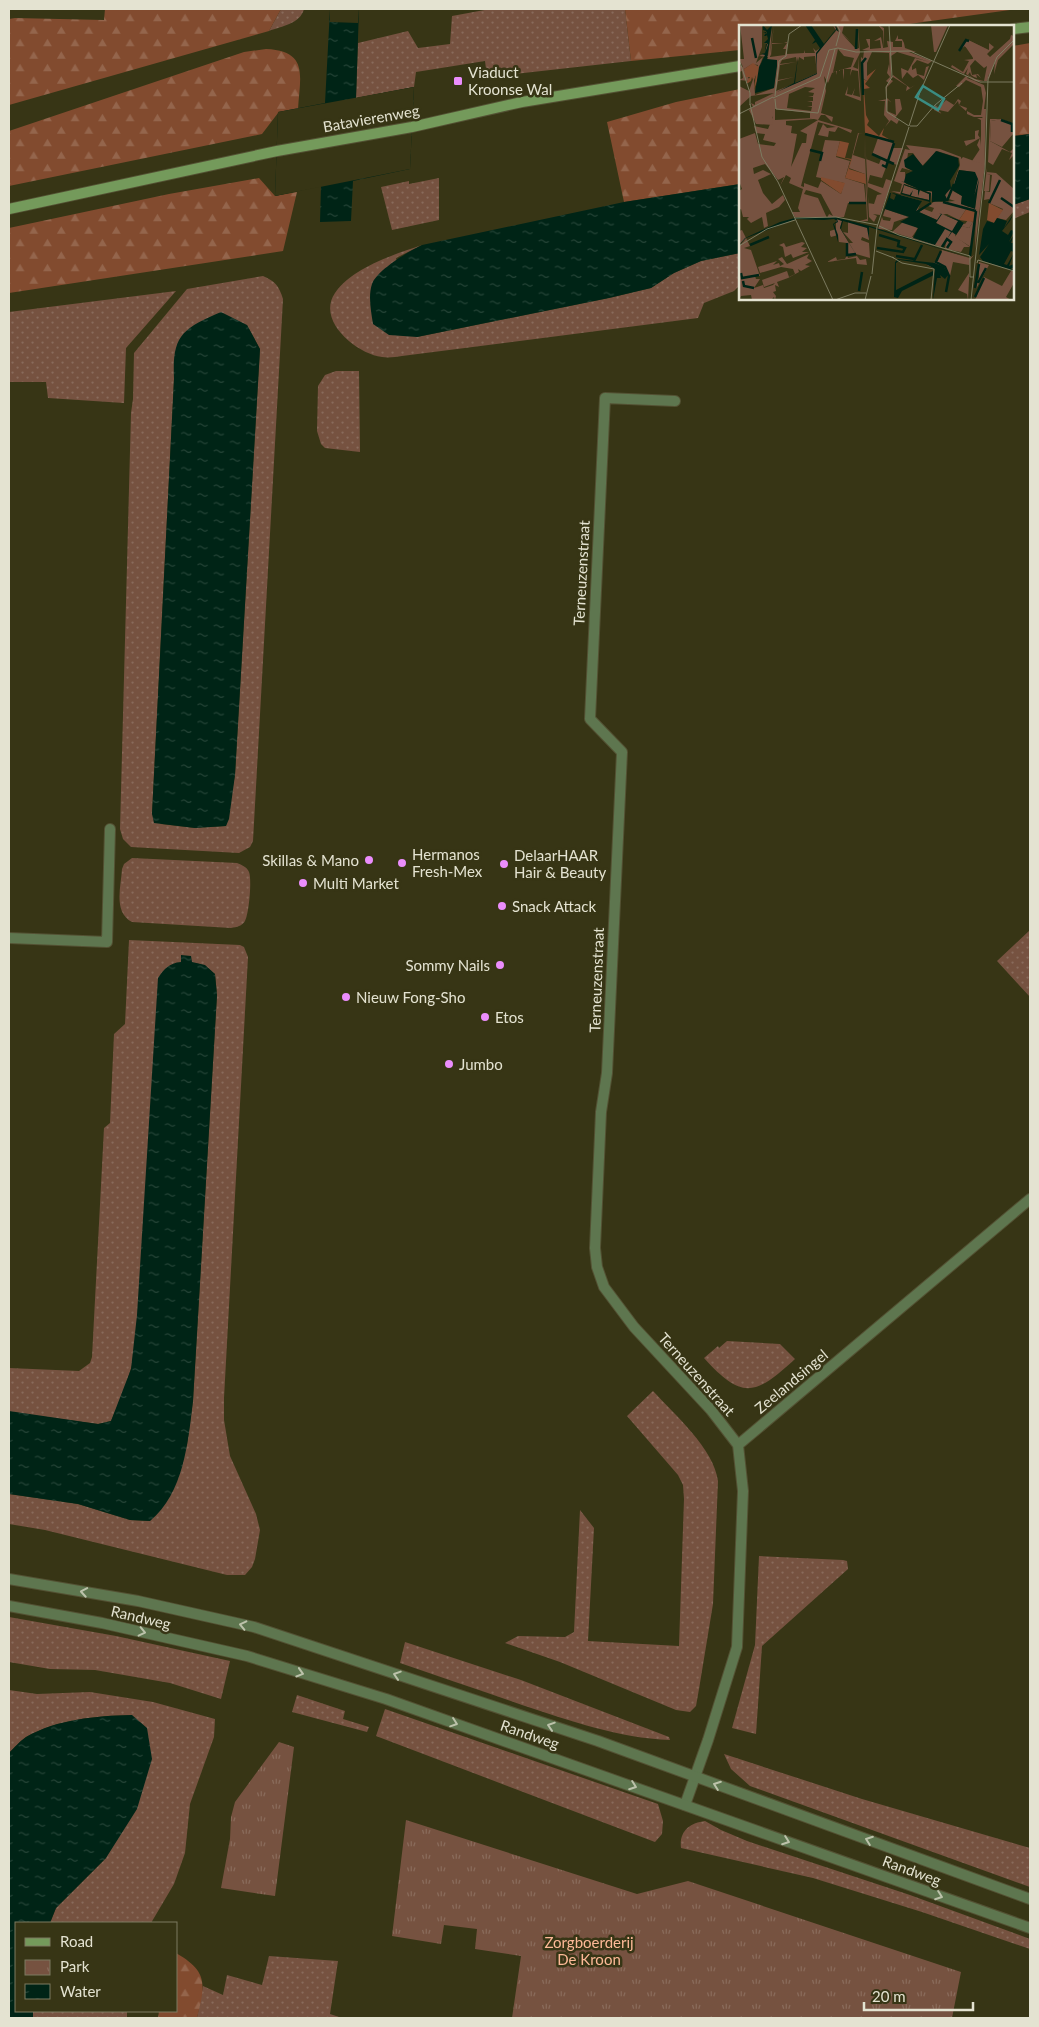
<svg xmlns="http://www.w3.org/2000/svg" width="1039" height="2027" font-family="Lato,sans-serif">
<defs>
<pattern id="grass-dots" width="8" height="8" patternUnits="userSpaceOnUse" patternTransform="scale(1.25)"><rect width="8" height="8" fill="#765240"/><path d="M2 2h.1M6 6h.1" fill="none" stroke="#896b5b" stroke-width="1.8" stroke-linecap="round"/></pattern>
<pattern id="forest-firs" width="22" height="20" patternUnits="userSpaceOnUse" patternTransform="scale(1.25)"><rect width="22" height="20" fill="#824b2f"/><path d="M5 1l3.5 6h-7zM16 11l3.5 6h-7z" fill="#94654c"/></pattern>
<pattern id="park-tufts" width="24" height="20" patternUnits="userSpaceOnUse" patternTransform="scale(1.25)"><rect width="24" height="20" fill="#765240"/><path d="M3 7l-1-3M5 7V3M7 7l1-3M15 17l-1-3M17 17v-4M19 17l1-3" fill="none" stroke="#896b5b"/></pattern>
<pattern id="water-ripples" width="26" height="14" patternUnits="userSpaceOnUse" patternTransform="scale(1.25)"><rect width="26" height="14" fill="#002416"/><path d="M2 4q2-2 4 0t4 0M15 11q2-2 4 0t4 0" fill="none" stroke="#254437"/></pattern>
</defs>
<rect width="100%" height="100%" fill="#373515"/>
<!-- grass -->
<path fill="url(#grass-dots)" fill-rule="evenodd" d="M281 9H304C300 24 282 26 269 31Z
M490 9H625L631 61 487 77 485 61 416 72 414 87 356 98 358 43 408 31 418 48 450 44 452 16Z
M439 178V220L392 230 381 187 409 181V184Z
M1030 199V212L1013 219V205Z
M422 245 396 258 417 337 609 298 651 288 674 273 701 261 740 253V285L734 291 704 303 698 318 402 356C396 357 388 358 382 357 357 354 316 321 335 293 352 268 395 254 422 245Z
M263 276C275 281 279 286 283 299L253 841 250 847 239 853 131 847 123 839 120 829 131 413 133 399 134 353 187 289ZM247 325 260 349 235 775 226 826 195 828 161 824 152 814 174 379Z
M176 291 126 348 124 403 48 398 46 382H9V312Z
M336 371H359L360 452 325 448 321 444 317 431 318 386 325 375Z
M132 858 237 863C242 865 247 867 249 872 252 880 249 914 245 921 242 926 237 927 231 928L132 922C113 912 121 887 122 869L124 864Z
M1030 930V997L997 961Z
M129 940 240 945 244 947 248 957 224 1398V1420L230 1456 256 1514 260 1530 255 1559 252 1567 245 1575H227L45 1530 9 1524V1494L78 1504 130 1520 150 1521 187 1445 193 1401 217 995 215 974C204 964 196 961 181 963L132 1365 125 1388 111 1421 98 1424 9 1412V1368L79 1371 90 1363 92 1357 104 1128 110 1123 114 1034 125 1024Z
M727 1341 780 1344 795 1359C755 1396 742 1400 704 1358L718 1346 719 1348Z
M653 1391C675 1415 714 1449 718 1481L713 1604 699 1689 696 1706 690 1712 676 1710 560 1662 505 1643 518 1636 565 1637 574 1632 580 1510 594 1528 588 1641 679 1646 684 1499 683 1485 678 1475 627 1416Z
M759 1556 843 1560 847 1561 848 1569 762 1646 756 1734 732 1728 755 1645Z
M9 1617 116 1636 230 1661 221 1699 170 1683 95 1670 50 1669 9 1662Z
M405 1642 521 1680 669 1737 670 1740C618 1738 571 1721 522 1705 482 1691 441 1677 400 1663Z
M9 1690 37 1694 90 1692 153 1702 215 1719 214 1737 190 1804 185 1853 174 1884 151 1923H50L56 1908 106 1858 132 1715C95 1716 59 1719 26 1737 20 1741 14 1748 9 1753Z
M297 1695 345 1711 343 1719 369 1727 367 1732 292 1712Z
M385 1709 658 1804 663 1821 662 1834 655 1842 376 1736Z
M724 1754 862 1799 1030 1848V1887L750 1786 731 1769Z
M705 1821 721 1830 747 1841 910 1895 1030 1939V1949L922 1912 813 1878 681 1848C679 1831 690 1823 705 1821Z
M269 1956 338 1961 330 2014 342 2018H197L203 1986 223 1995 227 1975 262 1985Z
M33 2011H127V2018H33Z"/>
<!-- forest -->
<path fill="url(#forest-firs)" d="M105 9H281L269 31 9 105V19L15 18 104 20Z
M625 9H1017L895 26H740V50L631 61Z
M1030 43V134L1013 136V46Z
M266 49C309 51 300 76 298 109L278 113 262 134 9 186V131L244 52Z
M740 89V184L624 202 607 122 676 102Z
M259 178 275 196 297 192 283 251 9 293V228L169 194Z
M176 1953C209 1972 205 1985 197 2018H158L159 2011H176Z"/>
<!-- park -->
<path fill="url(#park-tufts)" d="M279 1742 294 1747 275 1896 221 1888 230 1839 231 1817 235 1802Z
M406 1820 637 1894 688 1881 961 1972 952 2018H512L521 1956 475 1949 477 1929 444 1925 441 1944 392 1936Z"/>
<!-- water -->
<path fill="url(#water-ripples)" d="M330 9H359L356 98 414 87 410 169 353 181 351 221 320 222 321 186 275 196 278 112 325 103Z
M1030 134V199L1013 205V136Z
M740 184V253L701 261 674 273 651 288 609 298 417 337 389 335 373 324C371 311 368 296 372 284 377 270 409 251 422 245L624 202Z
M221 312 247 325 260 349 235 775 229 819 226 826 195 828 154 823 152 814 174 379C172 335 182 329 221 312Z
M181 955 191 956 192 962 205 965 215 974 217 995 193 1401C188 1442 184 1493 150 1521L130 1520 78 1504 9 1494V1411L98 1424 111 1421 131 1369 137 1315 158 978C164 969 169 963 181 962Z
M132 1715 147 1728 152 1759 137 1809 106 1858 56 1908 50 1923H16V2011H33V2018H9V1753C14 1748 20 1741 26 1737 58 1719 95 1716 132 1715Z"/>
<!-- pier -->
<path fill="#373515" d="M330 9H359L358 23 330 22Z
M414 87 410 169 275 196 278 112Z"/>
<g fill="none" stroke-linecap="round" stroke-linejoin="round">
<defs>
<path id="minor" d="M675 401 605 398 590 719 622 752 607 1073 601 1112 595 1248 597 1267 604 1287 634 1327 711 1410 738 1445
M9 938 107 942 110 829
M738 1445 1030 1199
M685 1805 708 1740 737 1647 743 1491 738 1445"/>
<path id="tertiary" d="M9 1579 138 1601 254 1627 598 1741 1030 1899
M9 1606 102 1623 247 1656 386 1699 1030 1928"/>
<path id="secondary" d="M1013 29 1030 27
M9 209 277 151 412 127 522 102 740 66"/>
</defs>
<!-- minor casing -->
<use href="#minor" stroke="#535133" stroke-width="12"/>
<!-- tertiary casing -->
<use href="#tertiary" stroke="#535133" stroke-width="12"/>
<!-- secondary casing -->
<use href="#secondary" stroke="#535133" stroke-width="12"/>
<!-- minor -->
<use href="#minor" stroke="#5e764f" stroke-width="10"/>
<!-- tertiary -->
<use href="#tertiary" stroke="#5e764f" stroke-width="10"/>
<!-- secondary -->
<use href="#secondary" stroke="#749a5b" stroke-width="10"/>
</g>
<!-- one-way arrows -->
<defs><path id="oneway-chevron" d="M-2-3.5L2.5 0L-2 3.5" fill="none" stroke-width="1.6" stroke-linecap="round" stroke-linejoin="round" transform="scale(1.25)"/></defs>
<g stroke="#bcc2aa">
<use href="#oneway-chevron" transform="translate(84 1592) rotate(-170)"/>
<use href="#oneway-chevron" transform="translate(243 1625) rotate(-167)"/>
<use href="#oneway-chevron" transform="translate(142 1632) rotate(13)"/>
<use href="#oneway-chevron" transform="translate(300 1673) rotate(17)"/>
<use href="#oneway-chevron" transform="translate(397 1675) rotate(-162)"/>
<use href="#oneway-chevron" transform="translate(454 1723) rotate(19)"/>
<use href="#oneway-chevron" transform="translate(551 1726) rotate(-162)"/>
<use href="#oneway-chevron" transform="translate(717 1785) rotate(-160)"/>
<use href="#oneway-chevron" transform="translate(633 1786) rotate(20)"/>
<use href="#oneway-chevron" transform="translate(869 1840) rotate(-160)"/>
<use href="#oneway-chevron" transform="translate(786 1841) rotate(20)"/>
<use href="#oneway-chevron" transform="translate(939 1896) rotate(20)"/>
</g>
<!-- markers -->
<g fill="#eb8dfc" stroke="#373515" stroke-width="2">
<rect x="453" y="76" width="10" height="10" rx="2.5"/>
<circle cx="369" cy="860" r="5"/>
<circle cx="402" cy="863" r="5"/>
<circle cx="504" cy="864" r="5"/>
<circle cx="303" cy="883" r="5"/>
<circle cx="502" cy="906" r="5"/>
<circle cx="500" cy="965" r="5"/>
<circle cx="346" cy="997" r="5"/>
<circle cx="485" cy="1017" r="5"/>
<circle cx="449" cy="1064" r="5"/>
</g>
<g text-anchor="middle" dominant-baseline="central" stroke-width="5" stroke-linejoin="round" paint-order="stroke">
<!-- poi labels -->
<g font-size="15" fill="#e4e3d1" stroke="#373515" text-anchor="start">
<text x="468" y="72">Viaduct<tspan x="468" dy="17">Kroonse Wal</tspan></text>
<text x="412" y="854">Hermanos<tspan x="412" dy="17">Fresh-Mex</tspan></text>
<text x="514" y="855">DelaarHAAR<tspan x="514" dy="17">Hair &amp; Beauty</tspan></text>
<text x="359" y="860" text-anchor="end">Skillas &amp; Mano</text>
<text x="313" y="883">Multi Market</text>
<text x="512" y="906">Snack Attack</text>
<text x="490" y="965" text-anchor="end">Sommy Nails</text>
<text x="356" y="997">Nieuw Fong-Sho</text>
<text x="495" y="1017">Etos</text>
<text x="459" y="1064">Jumbo</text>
</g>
<!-- street labels -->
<g font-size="15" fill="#e4e3d1" stroke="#373515">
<text transform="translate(371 118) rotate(-10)">Batavierenweg</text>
<text transform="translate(581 573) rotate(-87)">Terneuzenstraat</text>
<text transform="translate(596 980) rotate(-88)">Terneuzenstraat</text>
<text transform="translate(697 1374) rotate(48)">Terneuzenstraat</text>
<text transform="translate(791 1381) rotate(-40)">Zeelandsingel</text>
<text transform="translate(141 1617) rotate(13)">Randweg</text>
<text transform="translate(530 1734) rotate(19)">Randweg</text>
<text transform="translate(912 1870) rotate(20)">Randweg</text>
</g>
<!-- park labels -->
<g font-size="15" fill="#fdb997" stroke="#373515">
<text x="589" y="1942">Zorgboerderij<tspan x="589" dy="17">De Kroon</tspan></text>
</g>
</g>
<!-- overview -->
<g transform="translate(739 25)">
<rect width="275" height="275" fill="#373515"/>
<path d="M1 0H23V22L17 38 24 32 15 55 16 70 35 63 38 36 28 35 29 32 20 31 26 28 28 19 24 18 29 19 26 30 29 31 33 0 31 32 46 30 32 31 31 30 35 0 33 18H45L33 19 32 31 46 30 47 24H44L48 18H45L48 17V29L65 28V25L66 28H76L74 23 77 26 81 23 65 0 81 23 77 29 97 6 94 0 100 6 97 0H105L103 8 112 17 103 9 117 24 120 23 119 0 121 28 114 42 119 44V32L122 76 106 70 109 61 108 69 113 70 116 63 114 70 121 72 119 46 113 45 111 51 112 44H105V48L104 55V44L98 46V50L97 46 93 48 89 58 85 51 87 66 82 88 94 92 93 97 86 90H82L79 95 113 105 112 108 99 102 96 107 90 106 89 112 79 110 84 99 88 103 97 102 79 97 62 161 65 162V158L79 163 82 156 102 169 105 158 77 152 86 115 101 116 97 132 111 136 106 153 125 159 127 178H109L105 192H56L53 187H61L59 183 64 164 50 158 52 153 47 150 41 161 45 152 39 155 26 139 14 143 15 149 24 145 32 149 19 155 24 168 33 179 44 170 46 175 40 182 27 188 29 201 25 203 23 192 12 198 8 194 10 192H4L2 184 0 185V166L3 164 0 156V114L16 108 19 119 35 121 37 118 24 115 26 109 17 108 15 101 29 104 34 92 18 85 17 99 10 85 14 82 12 78 16 80V77L35 68 12 71 0 82V61L10 66 19 40 13 39 5 44 11 56 0 55 4 53 3 46 0 47V40L4 42 0 34H5ZM99 24 105 31 115 33 112 42 94 47ZM76 31 78 48 56 58 75 51 37 66 39 56 55 52 39 55 41 40 57 37 41 39 43 35 57 32 58 37 59 32V36L60 32 65 35V32ZM66 62 76 63 69 67 75 68 74 71H69L74 72V76H68L73 77V81H68L73 82 72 86 48 83 50 69ZM36 84 71 88V93H74L36 95ZM75 94 79 95 61 106 68 109 67 118H63L52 142 58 109 52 108 53 101 47 100V96ZM67 165 82 169 94 191 90 189 88 193 79 173 65 169ZM139 0 145 3 144 23 149 22 148 16 154 17V22H163V16H156L159 10V14H163L165 18 166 23 177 27H170L193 36 189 39 178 35 173 41V45L177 43 178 49 185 51 187 42 190 41 185 55 179 50 174 53 168 47 163 54 162 43 169 46 176 33 191 37 158 27 152 31V53L154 50 171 63 176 60 167 66 168 61 154 52 151 54 154 56 148 62V73L153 78 149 75 148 86 157 90 156 74H161L163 84 156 93 160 95 158 99 152 95 146 102 150 96 145 90 146 76H139L148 74 147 62 150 58 147 56 151 52 148 48 150 39 151 48 150 28 133 27 128 38V56L123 53 122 32 124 34 125 26H131L123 25 130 22 127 14H131V24L142 23 141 15 135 16 142 12 144 22V6ZM272 10 275 11V19L259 35 255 49 256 36 249 57 250 49 248 56H238L245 58 236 56 229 52 228 53 245 60 247 68 244 92H235L228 89V86L235 90H242L244 76 242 62 227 55 220 62 217 61 227 51 234 54 227 49 229 43 225 49 219 46 212 42 213 40 224 47 230 36 225 35 234 34 233 26 224 20 227 14 250 25V18L255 22 248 29 251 32 271 14ZM236 35 245 43 248 41 245 56 236 54 229 50 231 47 232 50 235 52 238 53 237 49 242 53 239 49 233 50 231 41ZM219 74 222 76 220 80 228 83 227 86 220 80 219 76 209 87 200 85 196 82 203 89 195 85 196 80 201 84 200 82 207 75 215 80ZM238 93H244L246 139 236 224 237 187 228 183 220 195 208 189H204L226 199 229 195 234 197 230 203 222 201 216 211 231 222H225L222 227 206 224 207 216 202 222 153 207 165 196 179 203 173 212H189L206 203 197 198 198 195 180 187 185 184 193 187 195 183 189 181 196 176 203 177 202 181 203 177 216 176 210 174 211 168 208 176 206 171 209 164H213L221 140 220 133 198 126 183 141 174 128H169L167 143 174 146 163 143 161 147H166L167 159 193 167V177L192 168 165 159 161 169 152 166 161 167 163 159 155 156 166 124 171 125 167 120 201 124 222 132V134L224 132 235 136 242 127 238 120 241 113 227 121 225 116 236 114V106L240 105 239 110 241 113V122L242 115V95ZM220 145 235 147 238 153 234 171 238 165 236 183H234L236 176 235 173 230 182 222 179 223 171 214 166ZM251 94H262L252 96 251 116 271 127 275 123V130L270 135 273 128 263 124 254 140 249 137ZM119 108 124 109 120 108 114 130 126 134 125 109 129 196 117 197 128 194 126 149 110 143ZM126 110 127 134 140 139 142 134 133 130 139 113 155 118 154 123H164L158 140 143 134 149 137 143 153 131 150 129 158 144 163 147 154 153 156 141 190 134 189 138 191 135 197 130 192ZM129 162 143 169 138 170 135 179 129 178ZM248 143V147L257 148 275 164V186L267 195 258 193 264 184 250 178V174L245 175 246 166 251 167 253 150 247 149 251 150 250 166H245ZM146 184 170 192 155 197 153 205 139 204 143 192 144 195 151 196 152 193 144 191ZM97 194 103 196 101 203 110 218H114L104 207 109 208V197L130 202V215L123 212 122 215 130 218 131 233 117 229 108 230 109 233 118 231 121 235 127 234 128 240 118 239 117 233 88 237 97 232 98 235 106 234 108 230V218L100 217 99 210 92 212 91 210V206L97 204ZM3 205 11 221 5 223 12 225 21 251H16L17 254H21L15 263 24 260 25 263 34 260 36 258 25 262 23 255 48 246 50 252 56 249 54 244 42 242 21 248 19 242 38 236 34 240 40 238 41 241 45 239 39 234 43 232 48 239 70 229 68 233 73 236 66 240 71 241 62 246 59 244 60 247 49 253 38 257 40 262 36 260 37 266 34 267 37 271 36 275 35 272 32 275H13L12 270 2 271 0 275V221L7 214 0 219V206ZM63 217 66 218 62 222 68 223 63 227H70L54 233 52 229 46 232 44 222 40 220 45 218 47 222ZM203 225 231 233 235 230 231 235 229 275 228 269 219 265 230 248V240L214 237 211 251 188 240 197 237ZM272 246H275V258L267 272 272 275H236L245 252 263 261Z" fill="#765240" fill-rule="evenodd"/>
<path d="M23 36 22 47 15 64 17 49 14 55 13 52 12 56 9 58H7L11 52H7L5 44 14 38 20 42ZM137 44 126 59 131 63 125 64 127 90 130 96 128 100 140 111 145 103 143 110 153 116 126 108 124 54 128 56V51ZM101 116 110 118 106 133 113 134 110 144 126 149 127 159 106 153 112 135 97 131ZM82 152 106 158 102 169 82 155ZM250 178 264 185 255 198 248 195ZM228 183 236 186 235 197 220 195Z" fill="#824b2f"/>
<path d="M165 160 179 165V171L180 165 190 169V175L172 171V167L171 171 163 168ZM162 170 182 176 178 187 170 192 156 187 158 183 166 187V177H161V182L156 180ZM185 197 190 199 185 208 198 199 205 205 195 218 175 212 178 208 188 212 178 206ZM234 197H235L232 222 216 212 223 201 230 203Z" fill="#765240"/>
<path d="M192 0H209L197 27H195ZM227 14 245 23 235 34 226 21 219 26ZM244 84H247L245 147 242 138 233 136 241 124ZM240 237 250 240 237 264 240 252Z" fill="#765240"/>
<path d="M24 82H33L34 100 17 99V84ZM262 94 273 98 274 109 263 122 251 116 252 96Z" fill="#765240"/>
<path d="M24 0 28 5 33 0 28 34 38 35V41L35 63 16 68 20 42 26 30 22 29 26 28V26L27 19H24H28L26 28 29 20 28 18H25L29 14 28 10 27 11H25L27 8 24 7H27V9L28 8 27 6 24 5ZM66 0H72L85 19 97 4 96 0 100 7 97 5 78 29V49L38 67 55 58 59 32 56 58 78 48 77 28 81 23 77 17 73 19 76 15ZM197 126 219 133 220 141 211 156 212 163 206 170 208 174 212 165 208 176 193 177V166H186L192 168 191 177 162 169 165 159 179 164 162 156 165 157 167 149 174 146 166 142 165 135 174 129 184 141ZM165 160 179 165V171L181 165 190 169V175L172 171 174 165 171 170 163 168ZM220 145 236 147 239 154 235 172 240 154 236 184 222 179 223 171 213 165ZM151 168H152L151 173 155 175 157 170 153 168H154L183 176 177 186 184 184 180 187 198 195 202 189 200 188 220 195 228 183 220 195 225 198 217 210 213 207 208 214 212 207 206 204 196 220 174 213 179 203 161 197 170 192 146 184 143 191ZM203 189 219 196 213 206 197 198ZM275 188 271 196 263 206 269 210 272 205 275 206 270 217 275 210 272 218H275V227L272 226 265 239 268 240 275 228 270 241 275 239V243H272L275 246 244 236 241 232 250 219 240 230 244 204 248 196 255 198 258 193 268 196 265 203ZM96 192 131 201 231 233 130 202V214L128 203 104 196 102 204 119 233 101 203 103 196 98 194 99 197 95 199 99 210V217H107H99L94 199 98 196 95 194 85 195 57 194 7 213 0 220 6 213 41 197 56 193ZM159 234 196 238 205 242 209 250 206 254 201 250 202 253H198L194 275 196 244 187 239 161 235 157 238V265L194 246 195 250 163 266 159 273 155 272 156 237Z" fill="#002416" fill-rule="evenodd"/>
<path fill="none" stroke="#002416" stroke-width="2.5" d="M13 13 17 33M117 24 118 4M220 26 227 15 230 16M124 70 123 38 127 33M262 95 273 99V107M126 109 155 117M71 125 83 128 81 136M133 129 155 139M143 140 147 142 155 118M262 173 275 182M208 176 215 159M204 177 237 186M110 178H127M250 178 261 155M178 187 192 178M108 218V230L117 229M11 220 30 212M203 222 208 214 212 217 208 223M138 223 164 227 166 223 159 221 160 216 140 210M202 226 197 237 206 242 210 251 207 267M157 231 175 234M231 231 237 186M175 236 183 220M2 248 3 253 20 250M4 256 5 261 15 263M239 258 247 243M236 263 240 239M120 266 123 247M236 272 245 253"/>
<path fill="none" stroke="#7c7b60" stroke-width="1" d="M150 0 153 52 147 62 148 87 170 101M97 21 101 6 98 0M99 23 117 27 171 26 241 57H275M0 34 11 68V80M36 71 40 36 47 31 50 9 63 0M34 73 81 52 90 25 99 23M36 74 37 84 79 88 96 24M11 79 23 132 39 157 94 275M0 89 34 72M170 101 181 67 211 0M171 101H178L196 80 223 58M56 193 97 192 139 200M140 201 160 210 231 231V252H235M0 221 28 204 56 195M137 226 155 233M153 232 163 238 195 244 192 275M238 238 239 235 275 246M133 249 138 202 170 102M96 275 116 268H127M126 275 132 251M232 275 246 144 249 54 258 32 275 15"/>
<path fill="#3a8c82" fill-opacity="0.15" stroke="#3a8c82" stroke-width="2.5" d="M184 61 205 74 199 85 177 72Z"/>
<rect width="275" height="275" fill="none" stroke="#e4e3d1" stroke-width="2.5"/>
</g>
<!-- border -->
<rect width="1039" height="2027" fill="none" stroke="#e4e3d1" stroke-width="20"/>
<!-- legend -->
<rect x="15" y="1922" width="162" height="90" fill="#373515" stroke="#7c7b60"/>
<rect x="25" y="1938" width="25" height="8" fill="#749a5b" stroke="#7c7b60"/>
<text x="60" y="1947" font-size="15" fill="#e4e3d1">Road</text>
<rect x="25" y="1960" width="25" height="15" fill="url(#park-tufts)" stroke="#7c7b60"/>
<text x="60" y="1972" font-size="15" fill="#e4e3d1">Park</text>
<rect x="25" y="1984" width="25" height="15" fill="url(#water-ripples)" stroke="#7c7b60"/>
<text x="60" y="1997" font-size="15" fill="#e4e3d1">Water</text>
<!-- scale -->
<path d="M864 2002v8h109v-8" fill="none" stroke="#e4e3d1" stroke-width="2.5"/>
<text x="872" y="2002" font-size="15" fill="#e4e3d1" stroke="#373515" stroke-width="4" paint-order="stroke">20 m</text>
</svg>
